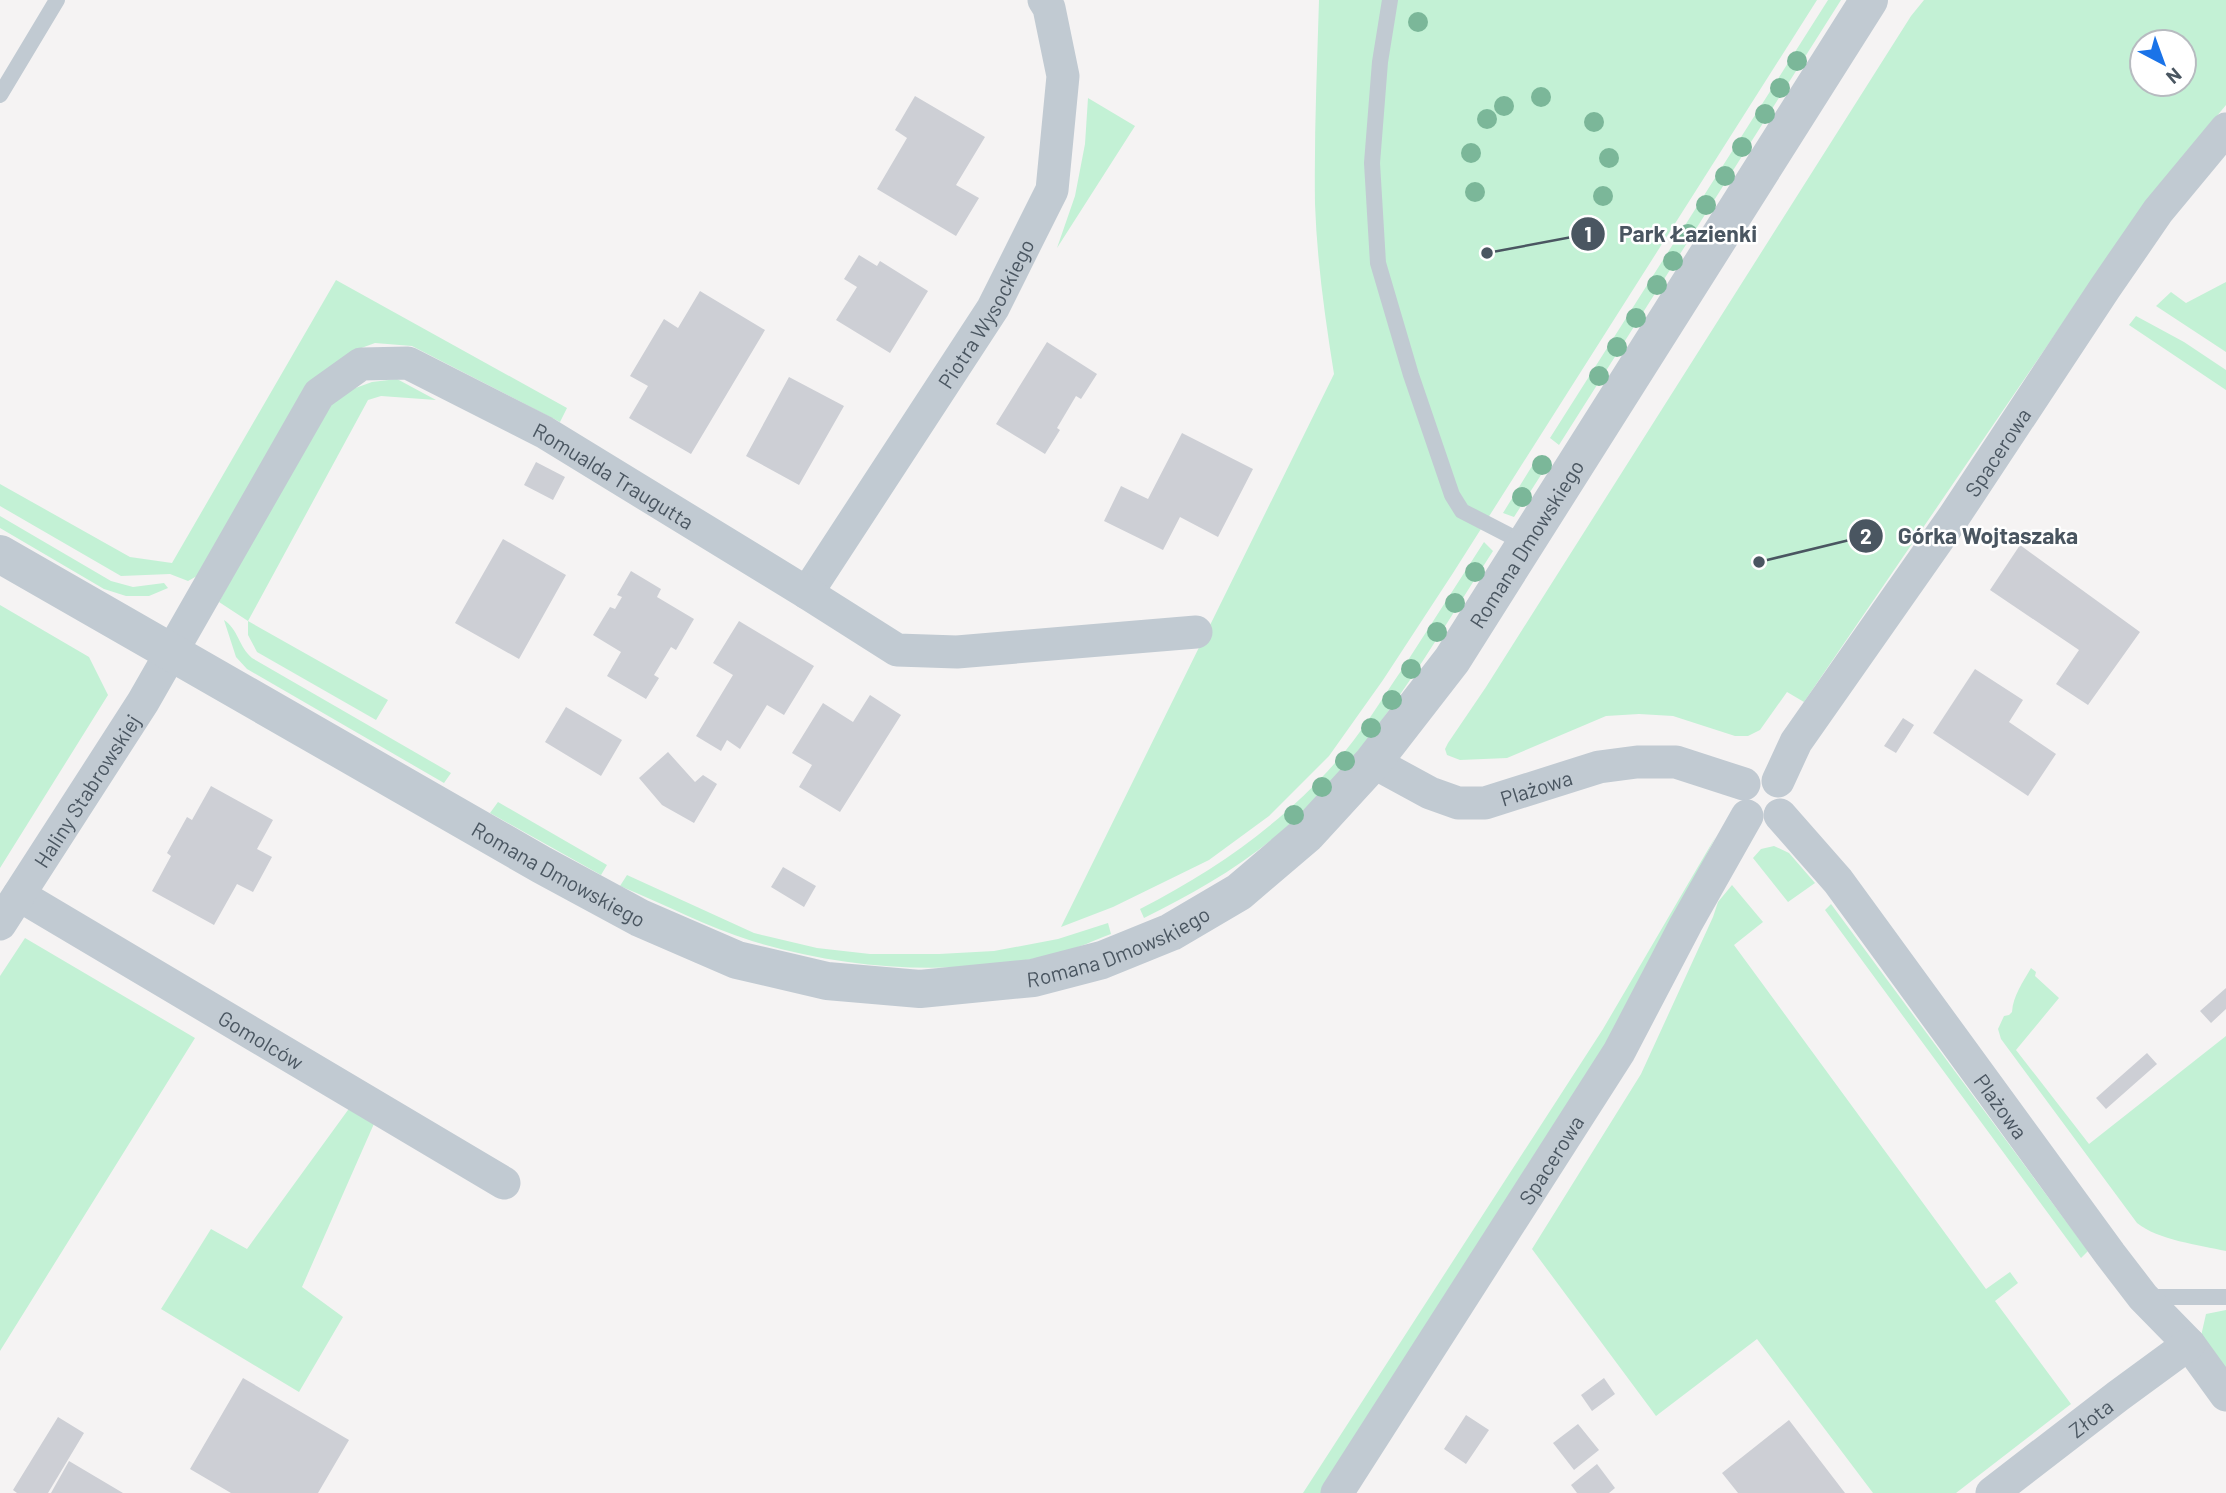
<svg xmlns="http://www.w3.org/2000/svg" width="2226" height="1493" font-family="Barlow,sans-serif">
<rect width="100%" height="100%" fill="#f5f3f3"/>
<!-- green -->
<path fill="#c3f1d5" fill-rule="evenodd" d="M1319 0H1817L1453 573 1383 680 1329 756 1269 816 1209 860 1113 907 1061 927 1334 374C1325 318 1317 261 1315 204 1314 136 1317 68 1319 0Z
M1828 0H1841L1559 445 1550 438Z
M1924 0H2226V105L2144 204 1804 702 1787 692 1760 730 1748 736H1735L1673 716 1639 714 1606 716 1507 758 1460 760 1447 755 1445 749 1448 743 1486 687 1911 16ZM2142 42H2184V84H2142Z
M1088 98 1135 126 1057 248 1075 196 1085 144Z
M336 280 567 408 560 422 412 346 375 343 353 351 197 576 188 581 170 574 121 576 0 506V484L130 557 172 563Z
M2226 282V352L2156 306 2171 292 2186 303Z
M2136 316 2184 342 2226 370V390L2129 325Z
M397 379 436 400 381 396 368 400 248 621 388 700 376 720 257 652 248 635V621L219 602 322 410 339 394 372 382Z
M1537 458 1548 464 1514 517 1503 513Z
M0 516 111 581 133 587 164 583 168 588 149 596H126L104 589 0 528Z
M1484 542 1493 551C1428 651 1368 760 1275 837 1235 870 1190 895 1144 918L1140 909C1214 871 1280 825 1335 763 1361 734 1381 700 1403 668 1430 626 1457 584 1484 542Z
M0 605 89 657 108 695 0 868Z
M224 620C238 629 239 647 252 658L451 773 444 783 247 669 236 657Z
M498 802 607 865 601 875 490 813Z
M1716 836 1610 1045 1324 1493H1303L1603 1029Z
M1774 846 1789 853 1815 883 1788 902 1753 858 1761 849Z
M627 875 754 933 817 948 870 954H939L994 951 1058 939 1108 923 1111 934C1095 940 1078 948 1061 953 960 977 852 971 752 941 707 927 664 904 620 886Z
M1732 885 1763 922 1734 945 1986 1289 2010 1272 2018 1283 1995 1301 2071 1404 1956 1493H1873L1757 1339 1656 1416 1532 1249 1641 1074 1713 917 1718 902Z
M1831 904 2088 1251 2081 1258 1825 910Z
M25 938 195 1038 0 1351V976Z
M2031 968 2036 972 2035 976 2059 998 2016 1050 2089 1144 2226 1036V1251C2199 1245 2158 1240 2137 1223L2001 1039 1998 1029 2004 1016 2009 1015 2012 1012C2013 996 2023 982 2031 968Z
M364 1088 384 1101 302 1287 343 1317 299 1392 161 1309 211 1229 247 1249Z
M2226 1310V1369L2201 1336 2206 1314Z"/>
<!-- building -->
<path fill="#cdcfd5" d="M915 96 985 137 956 185 979 198 956 236 877 189 907 138 895 130Z
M859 255 877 266 880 261 928 291 890 353 836 320 857 287 844 279Z
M700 291 765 330 691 454 629 418 648 386 630 376 664 319 678 328Z
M1047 342 1097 374 1081 399 1076 396 1057 428 1060 430 1045 454 996 424Z
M789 377 844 406 799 485 746 456Z
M1182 433 1253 469 1218 537 1180 517 1163 550 1104 521 1121 486 1148 499Z
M536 462 565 477 553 500 524 485Z
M503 539 566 575 519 659 455 623Z
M2020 545 2140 632 2088 705 2056 684 2079 650 1990 590Z
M631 571 661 589 657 597 694 619 676 650 671 647 654 675 659 678 646 699 607 676 621 652 593 635 610 607 615 609 622 597 617 595Z
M739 621 814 666 784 715 767 705 740 749 727 740 721 751 696 736 733 675 713 663Z
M1975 669 2023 700 2009 722 2056 754 2028 796 1933 733Z
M870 695 901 715 840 812 799 787 812 765 792 753 823 703 853 722Z
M566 707 622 740 601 776 545 742Z
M1903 718 1914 725 1896 753 1884 746Z
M668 752 695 782 703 775 717 784 694 823 662 805 639 778Z
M211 786 273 820 257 849 272 857 253 892 237 884 214 925 152 891 171 856 167 853 187 817 192 820Z
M783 867 816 886 804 907 771 887Z
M2226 988V1009L2211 1023 2200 1011Z
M2147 1053 2157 1064 2106 1109 2096 1098Z
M243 1378 349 1440 318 1493H231L190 1469Z
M1604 1378 1615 1394 1592 1411 1581 1395Z
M1466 1415 1489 1430 1466 1464 1444 1449Z
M58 1417 84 1433 48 1493H17L13 1490Z
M1789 1420 1845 1493H1738L1722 1473Z
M1578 1424 1599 1450 1574 1470 1553 1443Z
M69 1461 123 1493H51Z
M1597 1464 1615 1488 1609 1493H1577L1571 1485Z"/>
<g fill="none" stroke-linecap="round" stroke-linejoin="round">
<!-- service -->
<path stroke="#c1cad2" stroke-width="16" d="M1390 0 1380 62 1372 163 1378 263 1411 375 1452 495 1462 511 1526 544
M0 95 57 0
M2146 1297H2226"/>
<!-- minor -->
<g stroke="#c1cad2" stroke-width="33">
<path id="s1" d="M807 593 993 308 1052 190 1063 76 1049 8 1044 0"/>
<path id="s2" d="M1373 762 1430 793 1458 803H1485L1599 767 1637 762H1676L1744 784"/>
<path id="s3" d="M1778 781 1796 742 1953 518 2105 288 2158 211 2226 129"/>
<path id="s4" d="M1780 815 1838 881 2110 1254 2143 1297 2189 1344 2226 1395"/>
<path id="s5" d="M19 895 504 1183"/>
<path id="s6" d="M0 924 143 702 319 394 361 364 408 363 544 432 807 593 897 650 957 652 1196 632"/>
<path id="s7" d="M1337 1493 1619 1052 1686 924 1747 816"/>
<path id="s8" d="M1992 1493 2118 1396 2189 1344"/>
</g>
<!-- tertiary -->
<path stroke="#c1cad2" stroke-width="38" id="s9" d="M0 554 542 865 640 918 737 960 827 981 920 989 1033 978 1102 960 1171 932 1239 892 1307 834 1373 762 1452 660 1869 0"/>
</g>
<!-- trees -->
<g fill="#7bb799">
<circle cx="1418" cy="22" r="10"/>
<circle cx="1797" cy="61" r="10"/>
<circle cx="1780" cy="88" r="10"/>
<circle cx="1541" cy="97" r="10"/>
<circle cx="1504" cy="106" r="10"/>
<circle cx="1765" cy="114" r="10"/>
<circle cx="1487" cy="119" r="10"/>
<circle cx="1594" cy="122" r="10"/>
<circle cx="1742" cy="147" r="10"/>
<circle cx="1471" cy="153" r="10"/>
<circle cx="1609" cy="158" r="10"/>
<circle cx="1725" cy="176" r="10"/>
<circle cx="1475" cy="192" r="10"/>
<circle cx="1603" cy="196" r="10"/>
<circle cx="1706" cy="205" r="10"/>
<circle cx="1688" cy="234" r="10"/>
<circle cx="1673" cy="261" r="10"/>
<circle cx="1657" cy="285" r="10"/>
<circle cx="1636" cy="318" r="10"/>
<circle cx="1617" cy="347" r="10"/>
<circle cx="1599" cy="376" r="10"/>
<circle cx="1542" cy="465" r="10"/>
<circle cx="1522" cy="497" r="10"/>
<circle cx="1475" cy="572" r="10"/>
<circle cx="1455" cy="603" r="10"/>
<circle cx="1437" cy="632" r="10"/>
<circle cx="1411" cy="669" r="10"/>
<circle cx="1392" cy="700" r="10"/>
<circle cx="1371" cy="728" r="10"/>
<circle cx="1345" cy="761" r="10"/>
<circle cx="1322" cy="787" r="10"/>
<circle cx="1294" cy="815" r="10"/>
</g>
<g text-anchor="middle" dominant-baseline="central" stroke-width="5" stroke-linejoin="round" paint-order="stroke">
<!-- street labels -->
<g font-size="21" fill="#4a5661" stroke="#fff">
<text stroke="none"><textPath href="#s1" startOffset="332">Piotra Wysockiego</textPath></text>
<text stroke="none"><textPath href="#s3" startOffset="396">Spacerowa</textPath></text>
<text stroke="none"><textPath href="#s6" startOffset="952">Romualda Traugutta</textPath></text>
<text stroke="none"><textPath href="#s9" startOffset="1820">Romana Dmowskiego</textPath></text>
<text stroke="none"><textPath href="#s2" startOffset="175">Plażowa</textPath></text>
<text stroke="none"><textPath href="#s6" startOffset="159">Haliny Stabrowskiej</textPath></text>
<text stroke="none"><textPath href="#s9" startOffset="644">Romana Dmowskiego</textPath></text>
<text stroke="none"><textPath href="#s9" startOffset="1232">Romana Dmowskiego</textPath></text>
<text stroke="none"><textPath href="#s5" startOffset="282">Gomolców</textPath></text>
<text stroke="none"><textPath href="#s4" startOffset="366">Plażowa</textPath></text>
<text stroke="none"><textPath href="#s7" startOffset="396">Spacerowa</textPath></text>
<text stroke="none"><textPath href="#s8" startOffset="124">Złota</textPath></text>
</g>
</g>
<!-- callouts -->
<path fill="none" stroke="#4a5661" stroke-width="2.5" d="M1487 253L1588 234M1759 562L1866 536"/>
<g fill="#4a5661" stroke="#fff" stroke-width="2.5">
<circle cx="1487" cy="253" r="7"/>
<circle cx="1759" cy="562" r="7"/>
<circle cx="1588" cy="234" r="18"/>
<circle cx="1866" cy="536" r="18"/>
</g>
<g font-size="21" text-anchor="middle" font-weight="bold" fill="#fff">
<text x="1588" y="242">1</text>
<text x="1866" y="544">2</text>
</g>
<g font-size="23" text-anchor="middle" font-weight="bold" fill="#4a5661" stroke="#fff" stroke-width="5" stroke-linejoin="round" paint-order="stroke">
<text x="1688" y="242">Park Łazienki</text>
<text x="1988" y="544">Górka Wojtaszaka</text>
</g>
<!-- north arrow -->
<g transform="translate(2163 63) rotate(139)"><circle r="33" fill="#ffffff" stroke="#b7bbc0" stroke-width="2"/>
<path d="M0-5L12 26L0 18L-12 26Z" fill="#1a73e8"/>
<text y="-10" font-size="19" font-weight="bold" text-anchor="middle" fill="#4a5661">N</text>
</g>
</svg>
